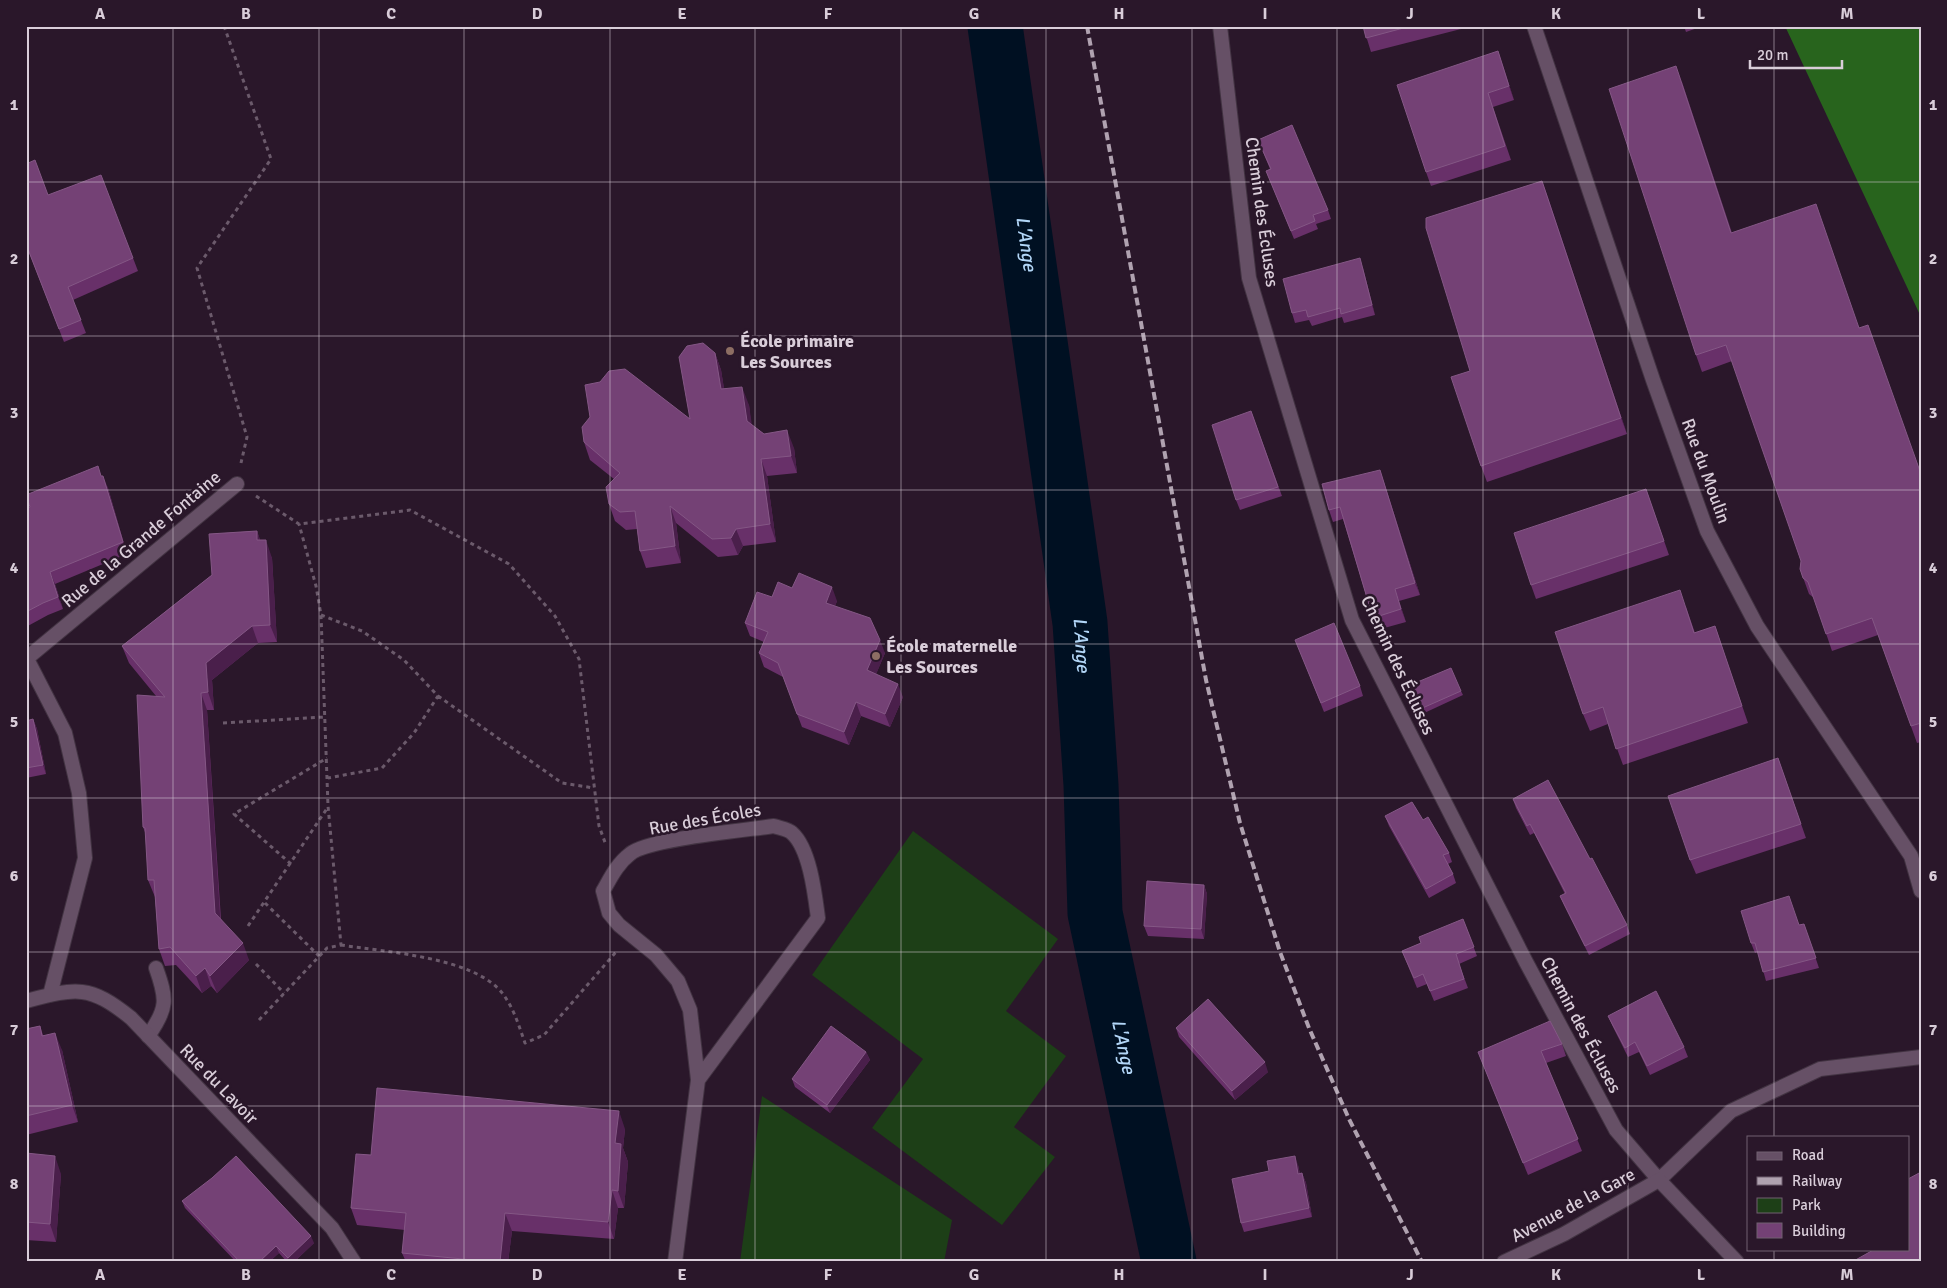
<svg xmlns="http://www.w3.org/2000/svg" width="1947" height="1288" font-family="Signika,sans-serif">
<rect width="100%" height="100%" fill="#2a172a"/>
<!-- green -->
<path fill="#1d3f17" d="M913 831 1058 939 1006 1011 1066 1056 1014 1127 1055 1157 1002 1225 872 1128 923 1059 812 975Z
M762 1096 952 1220 944 1262H740Z"/>
<!-- forest -->
<path fill="#28641d" d="M1785 26H1921V317Z"/>
<g fill="none" stroke-linecap="round" stroke-linejoin="round">
<!-- river -->
<path stroke="#001022" stroke-width="55" id="s1" d="M995 26 1080 623 1091 785 1095 913 1169 1262"/>
<defs>
<path id="service" d="M148 1036C168 1008 167 999 156 968"/>
<path id="minor" d="M1220 26 1249 278 1352 620 1526 962 1616 1130 1659 1180 1731 1111 1820 1069 1921 1057
M1534 26 1653 380 1707 531 1757 626 1911 856 1921 891
M26 659 237 484
M27 659 65 733 79 793 85 858 50 995
M26 1001C76 988 89 984 131 1018L332 1228 354 1262
M675 1262 698 1080 690 1010 678 981 656 955 619 925 609 913 603 891C611 877 617 864 630 854 647 839 747 830 774 826 779 828 788 829 792 833 810 849 815 895 818 918L698 1080"/>
<path id="tertiary" d="M1504 1262 1564 1234 1659 1180 1737 1262"/>
</defs>
<!-- service casing -->
<use href="#service" stroke="#423342" stroke-width="16"/>
<!-- minor casing -->
<use href="#minor" stroke="#423342" stroke-width="16"/>
<!-- tertiary casing -->
<use href="#tertiary" stroke="#423342" stroke-width="16"/>
<!-- path -->
<path stroke="#6b5a6b" stroke-width="3" stroke-dasharray="4 4" stroke-linecap="butt" d="M224 26 271 159 197 268 247 437 241 463
M256 496 299 524 410 510 509 564 555 616 579 659 599 826 606 845
M321 615 362 631 404 660 438 696 414 733 382 768 328 778
M438 696 562 783 594 788
M223 723 325 717
M291 864 234 814 327 758
M265 903 319 956
M248 926 328 807
M341 945C385 952 475 957 503 994 514 1009 519 1026 525 1043L544 1035 616 952
M256 964 284 993
M259 1020 327 948 341 945 328 806 321 615 316 586 299 524"/>
<!-- service -->
<use href="#service" stroke="#665066" stroke-width="14"/>
<!-- minor -->
<use href="#minor" stroke="#665066" stroke-width="14"/>
<!-- tertiary -->
<use href="#tertiary" stroke="#665066" stroke-width="14"/>
<!-- rail -->
<path stroke="#b0a2b0" stroke-width="4" stroke-dasharray="8 4" stroke-linecap="butt" d="M1087 26 1206 680 1240 823 1280 952 1309 1028 1349 1119 1422 1262"/>
</g>
<!-- wall -->
<path fill="#683069" d="M1363 26H1461V29L1371 52Z
M1684 26H1703L1686 32Z
M1498 51 1514 100 1493 107 1511 160 1431 186 1426 172Z
M1682 82 1732 233 1860 328 1921 474V742L1917 743 1878 635 1832 651 1814 598 1809 594 1800 569 1801 561 1732 361 1702 372 1696 355Z
M1258 140 1328 210 1331 219 1316 224 1318 229 1294 239 1266 171 1270 169Z
M1542 181 1627 434 1487 482 1481 466 1470 371Z
M48 195 133 258 138 271 73 300 86 333 64 342 26 245Z
M1363 268 1375 315 1344 323 1342 317 1312 326 1309 320 1295 323 1292 313Z
M715 353 721 370 724 389 749 405 751 424 764 434 794 448 797 473 767 476 776 542 743 546 738 555 718 557 676 523 681 563 646 568 640 551 637 529 626 530 615 521 609 504 614 479 590 460 584 442 690 419Z
M1251 411 1282 496 1240 510 1236 500Z
M1380 470 1420 595 1399 601 1406 622 1377 630 1373 618 1343 519 1333 522 1329 510Z
M101 476 108 488 127 554 55 584 63 609 48 615 26 627V509Z
M1646 489 1669 555 1536 599 1531 585Z
M257 531 260 540 272 558 277 642 258 643 212 680 214 710H207L221 919 249 960 217 993 211 986 202 993 176 965 165 966 159 949 155 897 148 880 146 835 143 827 156 696 129 663 122 646 212 575Z
M792 588 837 601 835 606 885 653 876 674 903 697 890 727 861 716 849 745 802 727 783 677 764 667 759 653 764 642 750 636 745 623 772 597Z
M1686 607 1695 633 1715 626 1748 723 1623 765 1608 724 1590 731 1583 714Z
M1299 649 1360 686 1363 696 1324 712Z
M1409 691H1461L1463 695 1420 715Z
M33 719 37 729 46 774 26 778V721Z
M1778 758 1806 838 1696 874 1690 860Z
M1513 799 1590 859 1627 925 1630 934 1589 955 1564 905 1560 896 1565 894 1534 833 1530 835 1516 808Z
M1385 816 1423 820 1449 853 1452 862 1448 864 1453 874 1456 883 1429 898 1389 826Z
M1204 885 1207 894 1204 939 1148 936 1144 926Z
M1463 919 1477 956 1459 964 1468 988 1434 1001 1427 984 1417 988 1402 951 1421 943Z
M1804 924 1819 968 1766 981 1758 952 1755 953 1751 943 1799 925Z
M1608 1016 1684 1047 1688 1057 1650 1075 1639 1052 1628 1057 1612 1025Z
M40 1026 43 1035 62 1050 78 1122 26 1135V1029Z
M1176 1028 1268 1072 1235 1100 1179 1037Z
M1562 1044 1566 1056 1546 1063 1582 1151 1528 1175 1478 1052Z
M866 1052 870 1060 830 1113 795 1087 792 1079Z
M625 1129 623 1148 628 1162 624 1208H618L614 1239 512 1231 508 1262H406L402 1253 405 1230 357 1225 351 1208 371 1155Z
M26 1153 61 1174 56 1242 26 1240Z
M1298 1165 1300 1174 1302 1173 1306 1183 1312 1217 1244 1232 1241 1223Z
M182 1201 314 1243 294 1262H287L279 1253 269 1262H236L185 1208Z"/>
<!-- shaded-wall -->
<path fill="#4a1f4b" d="M1498 51 1503 65 1514 100 1509 86Z
M1676 66 1682 82 1737 250 1731 233Z
M1542 181 1548 197 1627 434 1621 418Z
M1360 258 1363 268 1375 315 1372 305Z
M715 353 721 370 727 406 721 389Z
M742 387 749 405 754 439 747 421Z
M787 430 794 448 797 473 791 456Z
M761 459 767 476 776 542 770 524Z
M1380 470 1384 482 1420 595 1415 583Z
M103 476 108 488 127 554 123 542Z
M670 506 676 523 681 563 675 546Z
M736 529 743 546 738 555 731 538Z
M257 531 263 548 257 540Z
M266 540 272 558 277 642 270 625Z
M50 572 55 584 63 609 58 597Z
M832 587 837 601 831 616 826 603Z
M1395 589 1406 622 1401 609Z
M252 626 258 643 212 680 214 710 208 692 206 663Z
M880 640 885 653 872 684 867 670Z
M898 684 903 697 890 727 885 714Z
M201 693 207 710 221 930 215 913Z
M856 702 861 716 849 745 844 732Z
M33 719 37 729 46 774 43 765Z
M1204 885 1207 894 1204 939 1201 929Z
M243 943 249 960 217 993 210 976Z
M205 968 211 986 202 993 196 976Z
M55 1033 62 1050 78 1122 72 1105Z
M866 1052 870 1060 830 1113 827 1105Z
M1265 1062 1268 1072 1235 1100 1232 1091Z
M619 1111 625 1129 623 1148 628 1162 624 1208 618 1191 615 1143Z
M55 1156 61 1174 56 1242 50 1224Z
M1295 1156 1298 1165 1302 1183 1298 1174Z
M1302 1173 1306 1183 1312 1217 1309 1208Z
M612 1190 618 1208 614 1239 608 1222Z
M505 1213 512 1231 508 1262H500Z
M311 1236 314 1243 294 1262H289L288 1258Z
M276 1246 279 1253 269 1262H259Z"/>
<!-- building -->
<path fill="#744175" stroke="#845785" d="M1363 26H1411L1366 38Z
M1498 51 1509 86 1488 93 1505 146 1426 172 1397 85Z
M1676 66 1731 233 1816 204 1859 328 1868 325 1921 474V723L1911 726 1872 618 1826 634 1808 582 1803 578 1800 569 1801 561 1726 345 1696 355 1609 89Z
M1292 125 1328 210 1313 215 1315 221 1291 231 1266 171 1271 169 1258 140Z
M35 160 48 195 101 175 133 258 68 287 81 320 59 329 26 244V164Z
M1542 181 1621 418 1481 466 1451 377 1470 371 1426 228V218Z
M1360 258 1372 305 1341 314 1340 308 1308 317 1306 310 1292 313 1283 279Z
M703 343 715 353 721 389 742 387 747 421 764 434 787 430 791 456 761 459 770 524 736 529 731 538 712 539 670 506 675 546 640 551 635 511 620 512 609 504 606 487 620 473 584 442 582 427 590 417 585 385 600 382 609 371 625 369 690 419 679 357 687 346Z
M1251 411 1278 487 1236 500 1212 425Z
M98 466 101 476H103L123 542 50 572 58 597 43 603 26 612V509L30 507 26 495Z
M1380 470 1415 583 1395 589 1401 609 1373 618 1340 507 1329 510 1322 484Z
M1646 489 1664 541 1531 585 1514 533Z
M257 531V540H266L270 625 252 626 206 663 208 692 201 693 215 913 243 943 210 976 205 968 196 976 170 947 159 949 154 880H148L145 828 143 827 137 695 165 697 122 646 212 575 209 534Z
M799 573 832 587 826 603 870 618 880 640 867 670 898 684 885 714 856 702 844 732 797 714 778 663 759 653 768 632 745 623 757 592 772 597 778 582 792 588Z
M1680 590 1694 633 1715 626 1742 706 1616 749 1603 707 1583 714 1555 632Z
M1334 623 1360 686 1321 703 1295 640Z
M1451 668 1461 691 1418 710 1408 686Z
M33 719 43 765 26 768V721Z
M1778 758 1801 824 1690 860 1668 796Z
M1548 780 1590 859 1592 858 1627 925 1585 946 1560 896 1566 893 1530 824 1527 826 1513 799Z
M1412 802 1423 820 1428 817 1449 853 1443 855 1453 874 1426 889 1385 816Z
M1147 881 1204 885 1201 929 1144 926Z
M1789 896 1799 925 1804 924 1816 958 1763 972 1755 943H1751L1741 911Z
M1463 919 1474 947 1456 954 1464 979 1430 991 1423 974 1414 978 1402 951 1421 943 1419 937Z
M1656 991 1684 1047 1647 1066 1635 1042 1625 1048 1608 1016Z
M1208 999 1265 1062 1232 1091 1176 1028Z
M1550 1021 1562 1044 1541 1051 1578 1139 1523 1163 1478 1052Z
M40 1026 42 1036 55 1033 72 1105 26 1116V1029Z
M831 1026 866 1052 827 1105 792 1079Z
M377 1088 619 1111 615 1143 621 1144 618 1191 612 1190 608 1222 505 1213 500 1262H493L402 1253 406 1213 351 1208 356 1154 371 1155Z
M26 1153 55 1156 50 1224 26 1222Z
M236 1156 311 1236 288 1258 276 1246 259 1262H240L182 1201 212 1178Z
M1295 1156 1298 1174 1302 1173 1309 1208 1241 1223 1232 1179 1269 1171 1267 1161Z
M1921 1172V1262H1852L1875 1249H1908V1179Z"/>
<!-- grid -->
<path fill="none" stroke="#d9cdd9" stroke-width="1" stroke-opacity="0.55" d="M173 26V1262M319 26V1262M464 26V1262M610 26V1262M755 26V1262M901 26V1262M1046 26V1262M1192 26V1262M1337 26V1262M1483 26V1262M1628 26V1262M1774 26V1137M26 182H1921M26 336H1921M26 490H1921M26 644H1921M26 798H1921M26 952H1921M26 1106H1921M1774 1249V1262"/>
<!-- markers -->
<g fill="#8d6e63" stroke="#2a172a" stroke-width="2">
<circle cx="730" cy="351" r="5"/>
<circle cx="876" cy="656" r="5"/>
</g>
<g text-anchor="middle" dominant-baseline="central" stroke-width="5" stroke-linejoin="round" paint-order="stroke">
<!-- street labels -->
<g font-size="18" fill="#d9cdd9" stroke="#2a172a">
<text transform="translate(1262 212) rotate(82)">Chemin des Écluses</text>
<text transform="translate(1706 471) rotate(70)">Rue du Moulin</text>
<text transform="translate(141 539) rotate(-40)">Rue de la Grande Fontaine</text>
<text transform="translate(1398 665) rotate(65)">Chemin des Écluses</text>
<text transform="translate(705 819) rotate(-10)">Rue des Écoles</text>
<text transform="translate(1581 1025) rotate(62)">Chemin des Écluses</text>
<text transform="translate(219 1084) rotate(46)">Rue du Lavoir</text>
<text transform="translate(1573 1205) rotate(-28)">Avenue de la Gare</text>
</g>
<!-- poi labels -->
<g font-size="18" font-weight="bold" fill="#d9cdd9" stroke="#2a172a" text-anchor="start">
<text x="740" y="341">École primaire<tspan x="740" dy="21">Les Sources</tspan></text>
<text x="886" y="646">École maternelle<tspan x="886" dy="21">Les Sources</tspan></text>
</g>
<!-- water labels -->
<g font-size="19" font-style="italic" fill="#b2d6f7" stroke="#2a172a">
<text stroke="none"><textPath href="#s1" startOffset="220">L'Ange</textPath></text>
<text stroke="none"><textPath href="#s1" startOffset="625">L'Ange</textPath></text>
<text stroke="none"><textPath href="#s1" startOffset="1030">L'Ange</textPath></text>
</g>
</g>
<!-- border -->
<rect width="1947" height="1288" fill="none" stroke="#2a172a" stroke-width="55"/>
<!-- legend -->
<rect x="1747" y="1136" width="162" height="115" fill="#2a172a" stroke="#706070"/>
<rect x="1757" y="1152" width="25" height="8" fill="#665066" stroke="#706070"/>
<text x="1792" y="1160" font-size="15" fill="#d9cdd9">Road</text>
<rect x="1757" y="1177" width="25" height="8" fill="#b0a2b0" stroke="#706070"/>
<text x="1792" y="1186" font-size="15" fill="#d9cdd9">Railway</text>
<rect x="1757" y="1198" width="25" height="15" fill="#1d3f17" stroke="#706070"/>
<text x="1792" y="1210" font-size="15" fill="#d9cdd9">Park</text>
<rect x="1757" y="1223" width="25" height="15" fill="#744175" stroke="#706070"/>
<text x="1792" y="1236" font-size="15" fill="#d9cdd9">Building</text>
<!-- scale -->
<path d="M1750 60v8h92v-8" fill="none" stroke="#d9cdd9" stroke-width="2.5"/>
<text x="1757" y="60" font-size="15" fill="#d9cdd9" stroke="#2a172a" stroke-width="4" paint-order="stroke">20 m</text>
<rect x="28" y="28" width="1892" height="1232" fill="none" stroke="#d9cdd9" stroke-width="2"/>
<g font-size="16" text-anchor="middle" font-weight="bold" fill="#d9cdd9">
<text x="100" y="19">A</text>
<text x="246" y="19">B</text>
<text x="391" y="19">C</text>
<text x="537" y="19">D</text>
<text x="682" y="19">E</text>
<text x="828" y="19">F</text>
<text x="974" y="19">G</text>
<text x="1119" y="19">H</text>
<text x="1265" y="19">I</text>
<text x="1410" y="19">J</text>
<text x="1556" y="19">K</text>
<text x="1701" y="19">L</text>
<text x="1847" y="19">M</text>
<text x="14" y="110">1</text>
<text x="1933" y="110">1</text>
<text x="14" y="264">2</text>
<text x="1933" y="264">2</text>
<text x="14" y="418">3</text>
<text x="1933" y="418">3</text>
<text x="14" y="573">4</text>
<text x="1933" y="573">4</text>
<text x="14" y="727">5</text>
<text x="1933" y="727">5</text>
<text x="14" y="881">6</text>
<text x="1933" y="881">6</text>
<text x="14" y="1035">7</text>
<text x="1933" y="1035">7</text>
<text x="14" y="1189">8</text>
<text x="1933" y="1189">8</text>
<text x="100" y="1280">A</text>
<text x="246" y="1280">B</text>
<text x="391" y="1280">C</text>
<text x="537" y="1280">D</text>
<text x="682" y="1280">E</text>
<text x="828" y="1280">F</text>
<text x="974" y="1280">G</text>
<text x="1119" y="1280">H</text>
<text x="1265" y="1280">I</text>
<text x="1410" y="1280">J</text>
<text x="1556" y="1280">K</text>
<text x="1701" y="1280">L</text>
<text x="1847" y="1280">M</text>
</g>
</svg>
